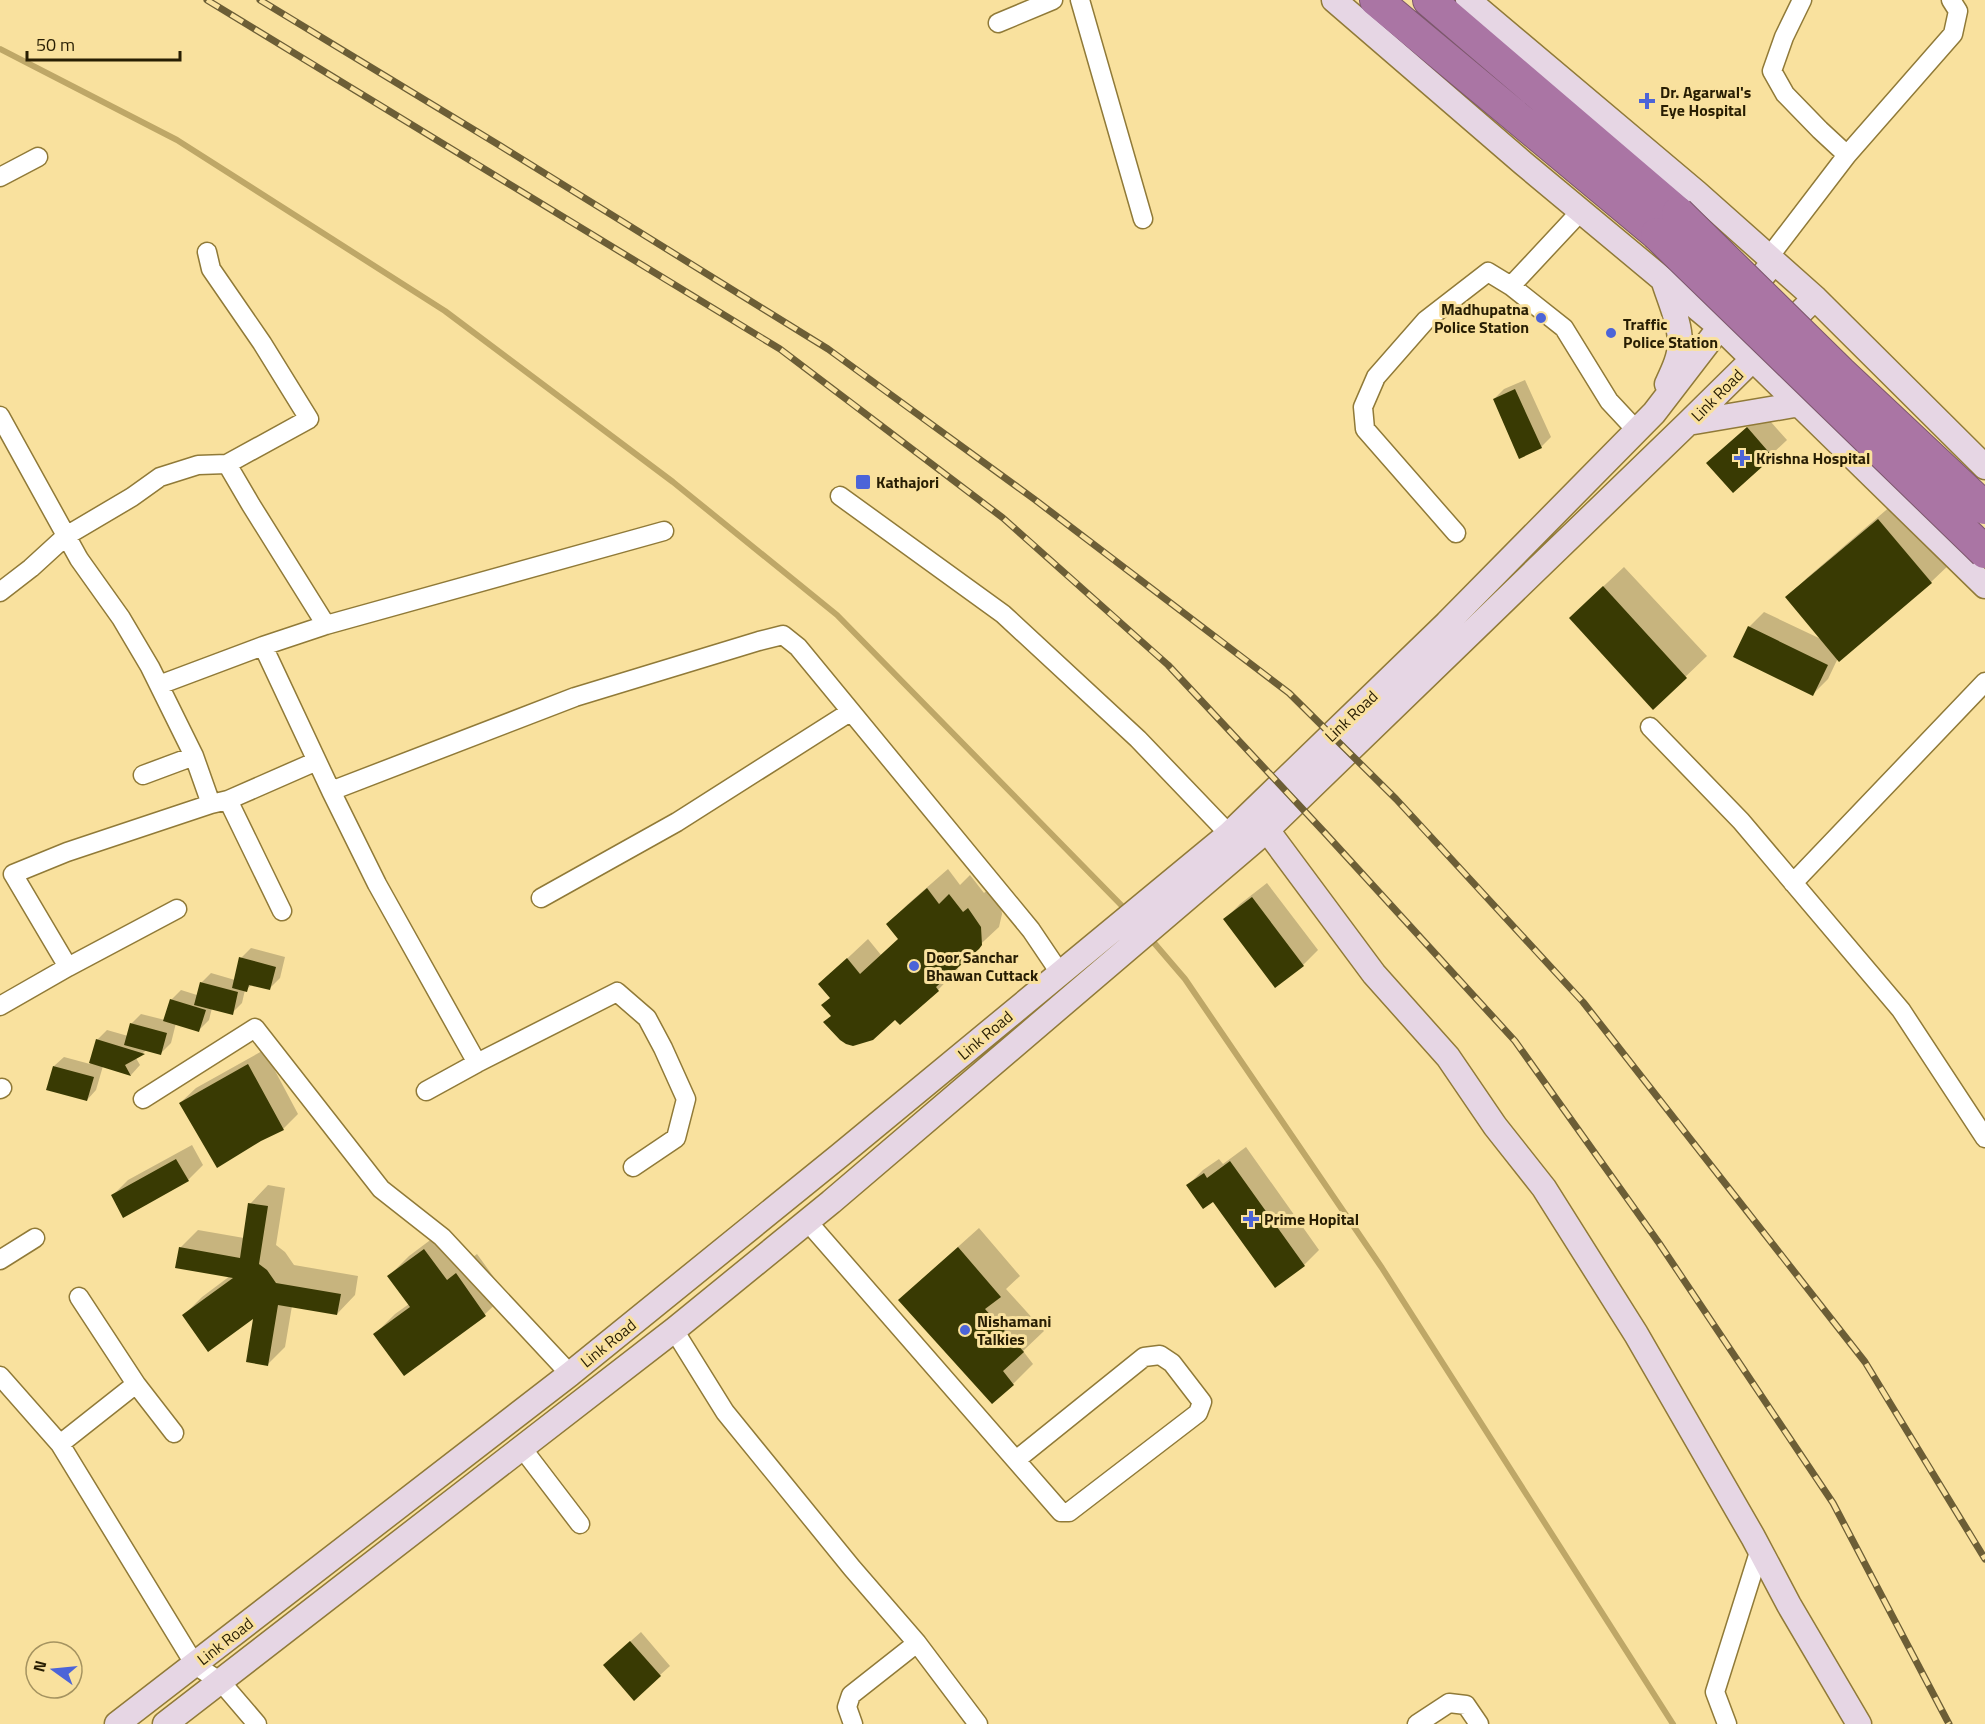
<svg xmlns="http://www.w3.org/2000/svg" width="1985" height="1724" font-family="'Titillium Web',sans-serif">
<rect width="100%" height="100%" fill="#f9e19e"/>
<!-- shadow -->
<path fill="#0003" d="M1525 380 1551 437 1541 447 1494 399 1504 389Z
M1763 413 1787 440 1733 491 1724 448Z
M1899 499 1952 562 1931 582 1838 658 1828 679 1813 694 1749 627 1764 612 1823 640 1787 597 1808 577Z
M1624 567 1707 656 1653 708 1591 598Z
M948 869 960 885 970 875 984 893 989 889 1001 907 1002 914 999 927 956 967 958 969 938 990 895 1018 832 1016 831 997 820 984 868 939 881 955 900 938 888 924 908 904Z
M1267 883 1318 950 1303 965 1225 919 1240 904Z
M251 948 285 957 280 978 270 988 253 984 245 990 242 1003 232 1013 212 1008 209 1020 199 1030 176 1023 171 1043 161 1053 148 1049 136 1058 140 1065 131 1075 103 1066 96 1090 87 1100 54 1066 64 1057 90 1064 97 1040 107 1030 128 1036 131 1024 141 1014 165 1020 171 1000 181 990 197 995 201 983 211 973 235 980 241 958Z
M264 1050 298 1114 283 1129 180 1103 196 1088Z
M192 1145 203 1165 188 1180 113 1195 128 1180Z
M1246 1147 1319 1250 1304 1265 1214 1200 1188 1185 1203 1170 1219 1159 1223 1164Z
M268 1185 285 1188 276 1245 285 1252 294 1265 358 1276 355 1295 337 1314 292 1306 285 1347 267 1365 255 1316 184 1315 202 1297 230 1276 180 1248 198 1230 244 1238 250 1204Z
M979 1228 1020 1276 1006 1289 1044 1331 1023 1351 1033 1364 1013 1384 921 1280Z
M445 1229 468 1261 477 1254 506 1294 485 1314 404 1374 375 1334 395 1314 409 1304 389 1276 409 1256Z
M641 1632 670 1666 660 1675 614 1656Z"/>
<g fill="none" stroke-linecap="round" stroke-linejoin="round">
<!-- stream -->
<path stroke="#bea767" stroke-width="6" d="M0 49 177 140 445 311 673 482 837 615 1127 911
M1149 937 1185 979 1382 1268 1673 1724"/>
</g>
<!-- building -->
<path fill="#393a03" d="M1515 389 1542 448 1519 459 1493 399Z
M1747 427 1773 457 1733 493 1706 463Z
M1878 519 1932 583 1839 662 1785 597Z
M1603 586 1687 678 1653 710 1569 618Z
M1748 626 1828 665 1813 696 1733 657Z
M927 888 939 904 949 894 963 912 968 908 981 927 982 945 979 949 936 987 939 991 900 1025 895 1020 873 1040 853 1046 846 1044 840 1040 823 1022 831 1016 821 1005 830 998 818 984 847 958 860 974 898 939 886 924Z
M1252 897 1304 966 1275 988 1223 919Z
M239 957 276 967 270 990 249 985 247 992 232 988Z
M200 982 238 992 233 1015 194 1005Z
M170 999 206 1010 199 1032 163 1021Z
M130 1023 167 1033 161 1055 124 1045Z
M96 1039 145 1054 125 1065 131 1076 89 1063Z
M248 1064 284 1130 261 1141 217 1168 179 1103Z
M53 1066 94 1077 87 1101 46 1090Z
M176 1159 189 1181 123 1218 111 1195Z
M1230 1161 1305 1266 1275 1288 1213 1202 1203 1209 1186 1185 1204 1173 1207 1178Z
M248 1203 268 1206 259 1264 267 1270 276 1283 341 1294 337 1315 278 1305 268 1366 246 1362 253 1319 208 1352 182 1315 233 1278 175 1268 179 1247 240 1258Z
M958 1247 1001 1297 985 1309 1024 1352 1003 1371 1014 1385 992 1404 898 1300Z
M424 1249 447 1280 456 1273 486 1316 404 1376 373 1334 410 1307 387 1276Z
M630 1641 661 1676 634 1701 603 1665Z"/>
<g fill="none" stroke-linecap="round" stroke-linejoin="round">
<defs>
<path id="street" d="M1080 0 1143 219
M1802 0 1784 37 1772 71 1785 94 1820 130 1847 155
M998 23 1053 0
M0 177 38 157
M1581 211 1511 286 1564 328 1609 401 1637 431
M207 252 211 269 262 343 309 419 227 464 251 505 326 625
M1769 257 1847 155 1953 34 1958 11 1951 0
M0 416 79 559 121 618 150 667 194 756 211 804 67 852 13 874 68 967 0 1006
M840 496 1003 614 1138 739 1229 834
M664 531 326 625 263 646 331 791 575 697 759 641 783 635 798 647 1031 930 1060 973
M1456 533 1365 429 1363 407 1376 377 1426 320 1488 272 1511 286
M0 592 31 568 66 536 132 497 160 477 198 465 227 464
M159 685 263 646
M1650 727 1741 821 1901 1010 1985 1138
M143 775 194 756
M331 791 377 884 477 1063 426 1091
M228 800 317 761
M211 804 228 800 282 911
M1793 883 1985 682
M541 898 677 822 850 712
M68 967 177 909
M477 1063 617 992 647 1018 663 1048 686 1099 676 1138 633 1167
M0 1089 2 1088
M143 1099 255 1028 381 1189 442 1237 570 1374
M807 1221 1061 1512H1069L1198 1413 1202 1402 1172 1363 1160 1355 1144 1357 1016 1460
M0 1260 35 1238
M674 1330 725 1412 852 1568 917 1643 978 1724
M0 1376 60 1444 195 1665 221 1682 257 1724
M136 1384 174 1433
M60 1444 136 1384 79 1297
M522 1448 580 1524
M853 1724 847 1707 851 1695 917 1643
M1417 1724 1449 1703 1466 1705 1479 1724
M1727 1724 1715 1692 1760 1549"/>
<path id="secondary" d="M1334 0 1523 163 1720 327 1985 586
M1468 0 1697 193 1815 298 1985 467
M1663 279C1669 299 1680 322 1680 343 1680 357 1673 371 1667 384
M1688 423 1800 404
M1267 830 1374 974 1448 1057 1495 1126 1544 1188 1636 1334 1753 1537 1789 1605 1859 1724
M117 1724 570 1374 839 1156 1229 834 1447 623 1654 413 1720 327 1774 262
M165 1724 674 1330 831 1202 1267 830 1688 423 1815 298"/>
<path id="highway" d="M1376 0 1657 234
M1429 0 1678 213"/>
</defs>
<!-- street casing -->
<use href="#street" stroke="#907a38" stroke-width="21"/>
<!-- secondary casing -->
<use href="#secondary" stroke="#907a38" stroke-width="27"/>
<!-- highway casing -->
<use href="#highway" stroke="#7c576c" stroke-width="34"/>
<!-- street -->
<use href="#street" stroke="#fff" stroke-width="18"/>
<!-- secondary -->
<use href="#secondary" stroke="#e6d6e4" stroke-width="24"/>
<!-- highway -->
<use href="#highway" stroke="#aa75a4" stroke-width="32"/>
<defs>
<path id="rail" d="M207 0 780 349 1003 518 1168 665 1325 833 1515 1041 1659 1243 1833 1503 1949 1724
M260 0 499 145 828 349 1034 499 1289 693 1396 799 1583 1002 1865 1362 1985 1559"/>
</defs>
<!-- rail casing -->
<use href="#rail" stroke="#6c5e36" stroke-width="7"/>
<!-- rail -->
<use href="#rail" stroke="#f9e19e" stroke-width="4.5" stroke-dasharray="14" stroke-linecap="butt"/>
<defs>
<path id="highway-bridge" d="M1678 213 1841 373 1985 508
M1657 234 1985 552"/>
</defs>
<!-- highway-bridge casing -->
<use href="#highway-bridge" stroke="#7c576c" stroke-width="34" stroke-linecap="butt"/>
<!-- highway-bridge -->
<use href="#highway-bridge" stroke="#aa75a4" stroke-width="32"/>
</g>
<!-- markers -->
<g fill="#4c64d8" stroke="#f9e19e" stroke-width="2">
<path d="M1644 92h6v6h6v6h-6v6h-6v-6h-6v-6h6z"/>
<circle cx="1541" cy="318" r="6"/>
<circle cx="1611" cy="333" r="6"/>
<path d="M1739 449h6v6h6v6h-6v6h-6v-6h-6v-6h6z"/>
<rect x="855" y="474" width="16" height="16" rx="3"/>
<circle cx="914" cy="966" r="6"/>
<path d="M1248 1210h6v6h6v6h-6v6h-6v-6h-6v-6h6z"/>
<circle cx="965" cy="1330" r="6"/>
</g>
<g text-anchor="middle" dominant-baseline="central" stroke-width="6" stroke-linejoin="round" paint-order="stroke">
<!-- poi labels -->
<g font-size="16" font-weight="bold" fill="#281e03" stroke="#f9e19e" text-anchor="start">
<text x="1660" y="92">Dr. Agarwal's<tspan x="1660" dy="18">Eye Hospital</tspan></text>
<text x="1529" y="309" text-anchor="end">Madhupatna<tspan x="1529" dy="18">Police Station</tspan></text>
<text x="1623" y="324">Traffic<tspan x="1623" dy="18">Police Station</tspan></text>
<text x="1756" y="458">Krishna Hospital</text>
<text x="876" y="482">Kathajori</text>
<text x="926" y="957">Door Sanchar<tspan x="926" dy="18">Bhawan Cuttack</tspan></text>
<text x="1264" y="1219">Prime Hopital</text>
<text x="977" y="1321">Nishamani<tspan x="977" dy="18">Talkies</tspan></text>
</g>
<!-- street labels -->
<g font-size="16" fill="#281e03" stroke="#f9e19e">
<text transform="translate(1717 395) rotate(-45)">Link Road</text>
<text transform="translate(1351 716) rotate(-44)">Link Road</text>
<text transform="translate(985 1035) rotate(-40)">Link Road</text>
<text transform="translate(608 1343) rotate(-39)">Link Road</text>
<text transform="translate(225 1641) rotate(-38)">Link Road</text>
</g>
</g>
<!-- north arrow -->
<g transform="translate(54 1670) rotate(285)"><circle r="28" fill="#f9e19e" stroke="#a59360" stroke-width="1.5"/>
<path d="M0-4.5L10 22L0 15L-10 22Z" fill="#4c64d8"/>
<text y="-9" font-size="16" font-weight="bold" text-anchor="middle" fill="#281e03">N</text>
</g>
<!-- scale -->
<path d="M27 51v9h153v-9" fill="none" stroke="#281e03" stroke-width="3"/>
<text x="36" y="51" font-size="18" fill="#281e03" stroke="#f9e19e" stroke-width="4.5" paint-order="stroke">50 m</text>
</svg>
